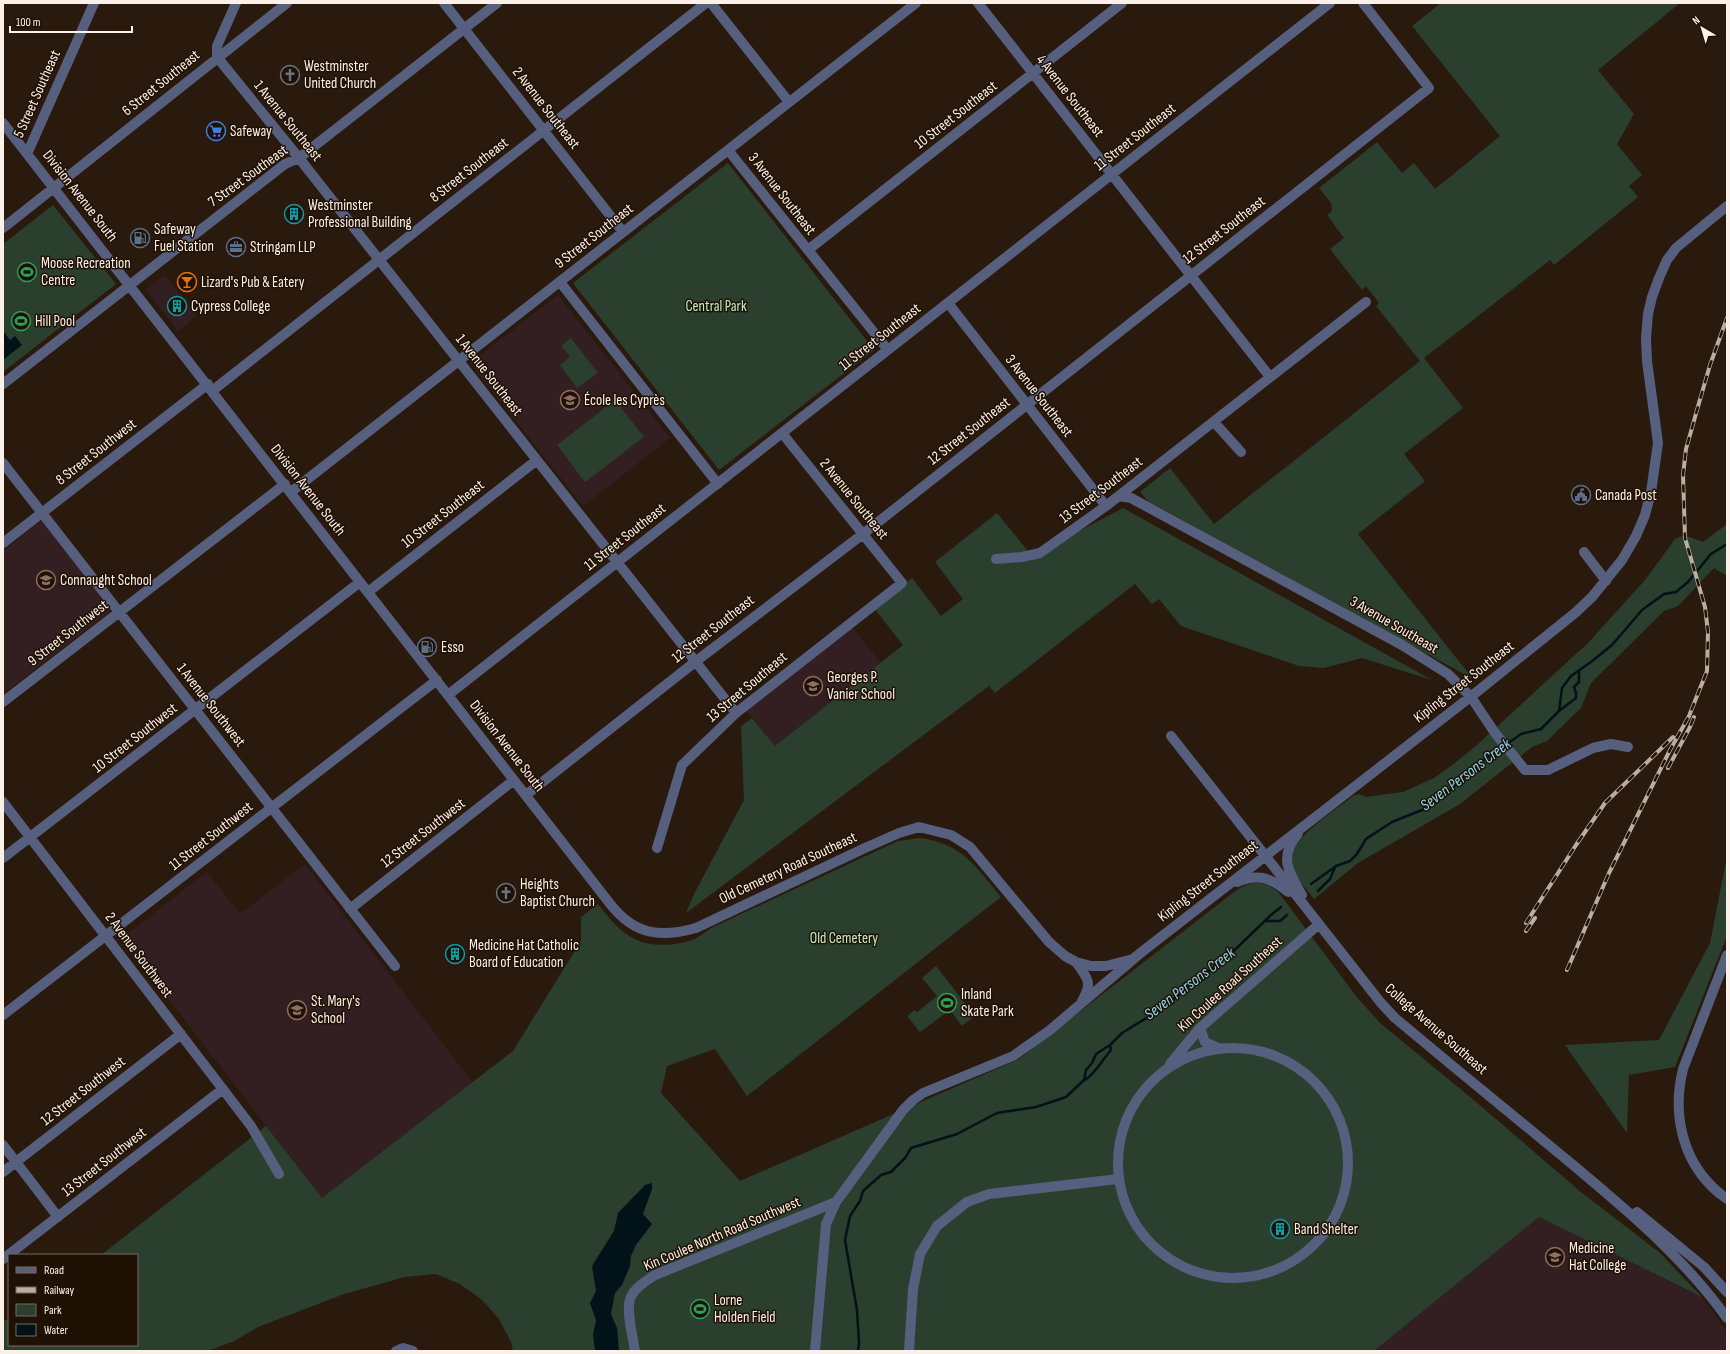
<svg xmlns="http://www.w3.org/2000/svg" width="1730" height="1354" font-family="'Sofia Sans Condensed',sans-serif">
<rect width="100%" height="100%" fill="#2a1a0d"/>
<!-- education -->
<path fill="#331f21" d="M165 275 197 316 178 331 146 290Z
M558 295 670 438 583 506 470 363Z
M42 520 112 610 3 694V551Z
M852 627 881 663 775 746 746 710Z
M305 864 473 1083 322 1199 122 938 207 872 240 914Z
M1539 1217 1702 1297 1727 1332V1351H1374Z"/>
<!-- green -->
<path fill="#2a3f2e" d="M1441 3H1680L1598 70 1634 114 1617 144 1642 175 1629 186 1638 197 1554 265 1550 260 1424 358 1463 408 1404 454 1425 481 1358 534 1473 679 1148 501 1140 492 1170 468 1214 524 1420 361 1376 306 1379 303 1366 286 1362 290 1330 249 1344 238 1327 215 1332 211 1331 203 1319 188 1377 142 1402 173 1414 163 1435 189 1500 136 1412 26Z
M728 163 874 350 719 470 573 283Z
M53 205 116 284 3 372V244Z
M571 338 598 373 577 388 560 365 570 357 561 346Z
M615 400 644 437 585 482 557 445Z
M1123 508 1432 680 1362 658 1324 668 1299 666 1181 626 1159 599 1152 604 1135 584 995 693 989 686 686 913 694 894 744 800 741 726 752 718 775 746 903 645 874 608 912 578 941 616 963 599 935 562 997 513 1032 556Z
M1727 524V576L1714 568 1678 606 1664 611 1591 683 1581 708 1547 741 1532 747 1460 804 1358 863 1314 899C1308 891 1292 874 1291 865 1286 840 1336 810 1353 796L1359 794 1366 797 1403 792 1434 778 1451 766 1477 745 1588 643 1645 580 1675 539 1684 535 1703 542Z
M920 838C963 844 975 866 1001 897L747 1096 715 1049 667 1066 661 1093 740 1181 1019 1059 1238 889C1253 880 1266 881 1279 893L1356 996 1380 1023 1469 1096 1581 1192 1660 1253 1702 1297 1539 1217 1374 1351H513L511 1342 499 1319 482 1300 460 1284 436 1274 405 1277 344 1294 258 1327 234 1341 208 1351H3V1320H7L9 1323V1345H137V1255H101L266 1126 322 1198 513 1051 581 941V917L598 904C619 932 637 949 674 944 680 943 687 942 692 940 700 937 706 931 713 927L898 841Z
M1727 856V936L1675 1067 1629 1075 1627 1133 1565 1045 1659 1040 1710 943Z
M936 966 975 1016 962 1026 950 1010 920 1032 907 1016 914 1010 917 1012 937 996 922 978Z"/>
<!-- water -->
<path fill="#011319" d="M3 331 10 340 15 336 22 345 3 360Z
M652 1183V1189L643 1214 652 1224 636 1245 631 1256 630 1266 622 1285 615 1293 611 1314 617 1328 619 1351H595L593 1335 596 1320 590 1303 596 1291 592 1266 614 1231 618 1213 645 1185Z"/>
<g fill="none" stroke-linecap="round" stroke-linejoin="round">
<!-- stream -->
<path stroke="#011319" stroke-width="2.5" d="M1559 711 1576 698V693L1574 687 1579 682V671
M1507 744 1521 734 1541 729 1559 711 1562 688 1571 676 1591 662 1612 645 1642 610 1664 594 1676 592 1688 582 1711 554 1727 544
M1311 884 1336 866 1350 861 1357 854 1366 839 1392 822 1427 808 1445 795 1475 766 1502 747
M1318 891 1330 879 1335 867
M1267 921H1280L1287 915
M1085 1080C1095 1074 1103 1059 1111 1050L1110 1045
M858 1351 859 1343 857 1310 845 1240 850 1216 860 1201 863 1191 881 1175 891 1172 905 1158 911 1148 957 1134 997 1113 1036 1107 1066 1097 1084 1080 1086 1070 1092 1063 1096 1054 1110 1045 1122 1033 1166 1006 1200 976 1219 965 1271 915 1281 907"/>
<!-- minor -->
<path stroke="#565f7d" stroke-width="10" d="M236 3 217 46V57L299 158 736 713
M444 3 623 232
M711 3 789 102
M978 3 1270 377
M3 123 611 905C635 935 661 938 696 928L865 848 899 833 919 827 951 835 970 847 1049 942 1065 956 1076 962 1091 966H1106L1133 959 1143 951
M728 150 888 350
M27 154 94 3
M3 228 287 3
M808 250 1122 3
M560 282 718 484
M948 303 1106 506
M3 384 285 164 299 158 497 3
M212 391 706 3
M1214 422 1241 452
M3 463 395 966
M291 492 916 3
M1119 496 1131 498 1402 645 1448 674 1471 697 1495 733 1525 770H1548L1593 748 1611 744 1628 747
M3 543 208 384
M1584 552 1606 581
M996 559 1022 557 1040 553 1106 506 1366 302
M368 592 537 460
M448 695 1330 3
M3 702 285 484
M1171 736 1381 1003 1395 1018C1450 1064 1506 1110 1561 1155 1621 1205 1681 1254 1727 1318
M526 795 695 662 863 534 1429 88 1363 3
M3 802 251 1126 279 1174
M1298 834C1278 857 1289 873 1302 895
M657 848 682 765 736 713 902 583 782 433
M3 858 360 582
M1237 882C1259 873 1271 878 1288 892
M350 909 514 780
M1727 955 1683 1069C1671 1118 1684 1169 1727 1199
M1076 962C1088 979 1093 982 1082 1001
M3 1015 437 680
M1200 1028 1205 1042 1221 1049
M1118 1163a115 115 0 1 1 230 0a115 115 0 1 1-230 0Z
M1170 1064 1200 1028 1318 925
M3 1145 58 1217
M3 1172 181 1034
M1637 1212 1704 1267 1727 1292
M3 1259 223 1089
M396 1351 403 1348 413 1351
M635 1351C633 1338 626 1311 630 1299 634 1288 646 1281 655 1275L836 1202
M815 1351 826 1224 836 1202 903 1110 913 1100 923 1093 1013 1056 1050 1030 1143 951 1478 691 1575 613 1592 597 1622 560 1636 536 1645 515 1651 492 1658 443 1647 361 1646 338 1648 314 1652 297 1659 278 1667 260 1676 248 1727 206
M909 1351 913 1289 920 1254 937 1226 967 1202 989 1194 1118 1179"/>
<defs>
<path id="rail" d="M1668 768 1690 727 1694 717
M1526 923 1576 845 1605 803 1673 737
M1526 931 1535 918
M1567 970 1609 873 1669 752 1689 716 1707 671 1708 632 1705 607 1685 538 1683 475 1686 449 1699 403 1710 365 1727 318"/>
</defs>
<!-- rail casing -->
<use href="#rail" stroke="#baada3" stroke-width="4"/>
<!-- rail -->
<use href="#rail" stroke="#201105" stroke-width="2.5" stroke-dasharray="8" stroke-linecap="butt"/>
</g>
<!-- icons -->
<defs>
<symbol id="church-ring" viewBox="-11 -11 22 22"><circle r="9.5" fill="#201105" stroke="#6b7280" stroke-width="1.5"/><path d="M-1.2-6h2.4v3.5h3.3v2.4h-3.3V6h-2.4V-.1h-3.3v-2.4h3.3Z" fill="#6b7280"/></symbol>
<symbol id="supermarket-ring" viewBox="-11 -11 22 22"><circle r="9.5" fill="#201105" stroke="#3f7fe0" stroke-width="1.5"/><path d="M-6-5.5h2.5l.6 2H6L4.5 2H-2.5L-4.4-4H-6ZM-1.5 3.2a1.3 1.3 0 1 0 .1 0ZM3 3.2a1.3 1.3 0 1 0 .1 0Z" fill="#3f7fe0"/></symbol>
<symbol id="building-ring" viewBox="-11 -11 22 22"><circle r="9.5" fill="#201105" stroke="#0f9aa8" stroke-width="1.5"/><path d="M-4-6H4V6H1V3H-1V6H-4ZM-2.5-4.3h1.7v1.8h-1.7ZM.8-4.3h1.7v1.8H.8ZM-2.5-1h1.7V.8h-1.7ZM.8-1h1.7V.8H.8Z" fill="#0f9aa8"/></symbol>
<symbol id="fuel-ring" viewBox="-11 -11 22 22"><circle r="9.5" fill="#201105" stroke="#5c6f8a" stroke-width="1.5"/><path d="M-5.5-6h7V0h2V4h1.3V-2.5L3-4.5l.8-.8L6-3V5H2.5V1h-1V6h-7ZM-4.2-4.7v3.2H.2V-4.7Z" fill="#5c6f8a"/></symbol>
<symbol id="office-ring" viewBox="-11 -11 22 22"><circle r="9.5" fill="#201105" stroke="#5c6f8a" stroke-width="1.5"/><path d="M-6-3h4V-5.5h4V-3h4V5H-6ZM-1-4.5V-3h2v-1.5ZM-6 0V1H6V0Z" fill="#5c6f8a"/></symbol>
<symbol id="stadium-ring" viewBox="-11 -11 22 22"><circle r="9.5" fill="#201105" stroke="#2e9e5b" stroke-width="1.5"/><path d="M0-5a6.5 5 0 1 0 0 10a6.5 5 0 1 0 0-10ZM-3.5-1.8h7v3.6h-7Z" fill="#2e9e5b"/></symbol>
<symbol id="bar-ring" viewBox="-11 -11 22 22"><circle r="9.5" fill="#201105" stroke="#e8710a" stroke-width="1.5"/><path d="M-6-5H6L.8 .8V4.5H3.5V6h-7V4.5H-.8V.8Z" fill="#e8710a"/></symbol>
<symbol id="school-ring" viewBox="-11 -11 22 22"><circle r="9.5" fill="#201105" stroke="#8d6e63" stroke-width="1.5"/><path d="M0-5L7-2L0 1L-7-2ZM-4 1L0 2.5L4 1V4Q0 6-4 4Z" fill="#8d6e63"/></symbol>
<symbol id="civic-ring" viewBox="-11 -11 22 22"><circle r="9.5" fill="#201105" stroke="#5c6f8a" stroke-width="1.5"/><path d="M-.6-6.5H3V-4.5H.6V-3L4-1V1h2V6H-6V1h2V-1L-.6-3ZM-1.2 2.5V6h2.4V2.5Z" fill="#5c6f8a"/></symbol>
<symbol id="university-ring" viewBox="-11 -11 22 22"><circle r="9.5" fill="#201105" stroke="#8d6e63" stroke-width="1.5"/><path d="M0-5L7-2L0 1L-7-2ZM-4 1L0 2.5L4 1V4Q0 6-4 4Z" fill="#8d6e63"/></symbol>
</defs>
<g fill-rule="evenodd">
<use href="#church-ring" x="279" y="64" width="22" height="22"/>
<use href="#supermarket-ring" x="205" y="120" width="22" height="22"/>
<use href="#building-ring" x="283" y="203" width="22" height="22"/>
<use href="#fuel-ring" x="129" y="227" width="22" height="22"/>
<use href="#office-ring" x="225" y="236" width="22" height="22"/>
<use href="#stadium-ring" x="16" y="261" width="22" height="22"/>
<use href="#bar-ring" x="176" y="271" width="22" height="22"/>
<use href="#building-ring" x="166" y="295" width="22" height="22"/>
<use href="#stadium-ring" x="10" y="310" width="22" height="22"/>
<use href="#school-ring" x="559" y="389" width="22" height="22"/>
<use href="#civic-ring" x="1570" y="484" width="22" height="22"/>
<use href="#school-ring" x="35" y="569" width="22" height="22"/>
<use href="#fuel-ring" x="416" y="636" width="22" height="22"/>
<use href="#school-ring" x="802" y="675" width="22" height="22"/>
<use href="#church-ring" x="495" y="882" width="22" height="22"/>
<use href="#building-ring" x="444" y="943" width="22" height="22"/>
<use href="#stadium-ring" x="936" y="992" width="22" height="22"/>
<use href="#school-ring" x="286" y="999" width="22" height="22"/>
<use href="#building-ring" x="1269" y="1218" width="22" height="22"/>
<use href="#university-ring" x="1544" y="1246" width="22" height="22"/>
<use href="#stadium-ring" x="689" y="1298" width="22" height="22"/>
</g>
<g text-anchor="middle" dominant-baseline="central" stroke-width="3" stroke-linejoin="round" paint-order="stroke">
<!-- poi labels -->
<g font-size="15" fill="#fcf1e8" stroke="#201105" text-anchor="start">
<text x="304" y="66">Westminster<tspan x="304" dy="17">United Church</tspan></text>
<text x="230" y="131">Safeway</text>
<text x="308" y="205">Westminster<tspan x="308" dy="17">Professional Building</tspan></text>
<text x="154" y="229">Safeway<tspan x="154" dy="17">Fuel Station</tspan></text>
<text x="250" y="247">Stringam LLP</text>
<text x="41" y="263">Moose Recreation<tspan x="41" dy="17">Centre</tspan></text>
<text x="201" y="282">Lizard's Pub &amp; Eatery</text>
<text x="191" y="306">Cypress College</text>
<text x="35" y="321">Hill Pool</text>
<text x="584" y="400">École les Cyprès</text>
<text x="1595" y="495">Canada Post</text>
<text x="60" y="580">Connaught School</text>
<text x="441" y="647">Esso</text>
<text x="827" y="677">Georges P.<tspan x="827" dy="17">Vanier School</tspan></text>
<text x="520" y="884">Heights<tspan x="520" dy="17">Baptist Church</tspan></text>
<text x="469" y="945">Medicine Hat Catholic<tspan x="469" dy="17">Board of Education</tspan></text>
<text x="961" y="994">Inland<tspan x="961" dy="17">Skate Park</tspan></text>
<text x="311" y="1001">St. Mary's<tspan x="311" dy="17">School</tspan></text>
<text x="1294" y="1229">Band Shelter</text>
<text x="1569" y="1248">Medicine<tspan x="1569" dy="17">Hat College</tspan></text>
<text x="714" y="1300">Lorne<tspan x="714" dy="17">Holden Field</tspan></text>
</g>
<!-- street labels -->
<g font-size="15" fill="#fcf1e8" stroke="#201105">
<text transform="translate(161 83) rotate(-39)">6 Street Southeast</text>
<text transform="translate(37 94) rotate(-66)">5 Street Southeast</text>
<text transform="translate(1070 96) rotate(52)">4 Avenue Southeast</text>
<text transform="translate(546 108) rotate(52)">2 Avenue Southeast</text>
<text transform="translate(956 115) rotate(-38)">10 Street Southeast</text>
<text transform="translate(288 121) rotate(51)">1 Avenue Southeast</text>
<text transform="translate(1135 137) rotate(-38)">11 Street Southeast</text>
<text transform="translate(469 170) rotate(-38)">8 Street Southeast</text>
<text transform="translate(248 176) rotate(-36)">7 Street Southeast</text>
<text transform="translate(782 194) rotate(52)">3 Avenue Southeast</text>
<text transform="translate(80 196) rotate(52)">Division Avenue South</text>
<text transform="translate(1224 230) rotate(-38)">12 Street Southeast</text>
<text transform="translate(594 236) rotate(-38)">9 Street Southeast</text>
<text transform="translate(880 337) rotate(-38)">11 Street Southeast</text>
<text transform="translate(489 375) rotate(52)">1 Avenue Southeast</text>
<text transform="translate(1039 396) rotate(52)">3 Avenue Southeast</text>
<text transform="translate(969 431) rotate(-38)">12 Street Southeast</text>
<text transform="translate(96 452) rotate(-38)">8 Street Southwest</text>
<text transform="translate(308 490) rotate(52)">Division Avenue South</text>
<text transform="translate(1101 490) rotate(-37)">13 Street Southeast</text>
<text transform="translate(854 499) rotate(51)">2 Avenue Southeast</text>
<text transform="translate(443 514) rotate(-38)">10 Street Southeast</text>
<text transform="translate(625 537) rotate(-38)">11 Street Southeast</text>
<text transform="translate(1394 625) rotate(30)">3 Avenue Southeast</text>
<text transform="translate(713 629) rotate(-38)">12 Street Southeast</text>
<text transform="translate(68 633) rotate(-38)">9 Street Southwest</text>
<text transform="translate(1464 682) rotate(-38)">Kipling Street Southeast</text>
<text transform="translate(747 687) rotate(-40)">13 Street Southeast</text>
<text transform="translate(211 705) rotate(52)">1 Avenue Southwest</text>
<text transform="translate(135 738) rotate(-38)">10 Street Southwest</text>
<text transform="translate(507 746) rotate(52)">Division Avenue South</text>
<text transform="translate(423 833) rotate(-38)">12 Street Southwest</text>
<text transform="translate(211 836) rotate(-38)">11 Street Southwest</text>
<text transform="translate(788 868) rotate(-25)">Old Cemetery Road Southeast</text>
<text transform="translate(1208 881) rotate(-38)">Kipling Street Southeast</text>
<text transform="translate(139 955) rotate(53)">2 Avenue Southwest</text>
<text transform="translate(1230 984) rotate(-42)">Kin Coulee Road Southeast</text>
<text transform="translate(1436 1029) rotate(41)">College Avenue Southeast</text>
<text transform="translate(83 1091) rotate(-38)">12 Street Southwest</text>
<text transform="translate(104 1162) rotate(-38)">13 Street Southwest</text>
<text transform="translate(722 1234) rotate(-23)">Kin Coulee North Road Southwest</text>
</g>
<!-- park labels -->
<g font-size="15" fill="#bef2c6" stroke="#201105">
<text x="716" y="306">Central Park</text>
<text x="844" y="938">Old Cemetery</text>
</g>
<!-- water labels -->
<g font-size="16" font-style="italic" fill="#8dd8ef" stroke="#201105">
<text transform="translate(1466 775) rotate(-37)">Seven Persons Creek</text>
<text transform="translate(1190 984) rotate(-37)">Seven Persons Creek</text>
</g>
</g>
<!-- border -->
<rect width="1730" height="1354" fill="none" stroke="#fcf1e8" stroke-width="8"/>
<!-- legend -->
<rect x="8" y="1254" width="130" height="92" fill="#201105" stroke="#786b60"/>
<rect x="16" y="1267" width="20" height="6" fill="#565f7d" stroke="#786b60"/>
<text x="44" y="1274" font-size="12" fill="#fcf1e8">Road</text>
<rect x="16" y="1287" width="20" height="6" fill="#baada3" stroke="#786b60"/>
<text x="44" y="1294" font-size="12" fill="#fcf1e8">Railway</text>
<rect x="16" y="1304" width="20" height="12" fill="#2a3f2e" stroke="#786b60"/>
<text x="44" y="1314" font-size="12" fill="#fcf1e8">Park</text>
<rect x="16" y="1324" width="20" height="12" fill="#011319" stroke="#786b60"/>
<text x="44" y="1334" font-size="12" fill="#fcf1e8">Water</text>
<!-- north arrow -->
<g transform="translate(1702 28) rotate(322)" stroke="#201105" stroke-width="3" paint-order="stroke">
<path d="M0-3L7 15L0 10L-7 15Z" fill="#fcf1e8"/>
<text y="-6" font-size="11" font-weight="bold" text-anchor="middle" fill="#fcf1e8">N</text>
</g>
<!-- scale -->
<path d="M10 26v6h122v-6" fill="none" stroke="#fcf1e8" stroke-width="2"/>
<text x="16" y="26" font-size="12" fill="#fcf1e8" stroke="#201105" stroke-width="3" paint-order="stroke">100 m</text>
</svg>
